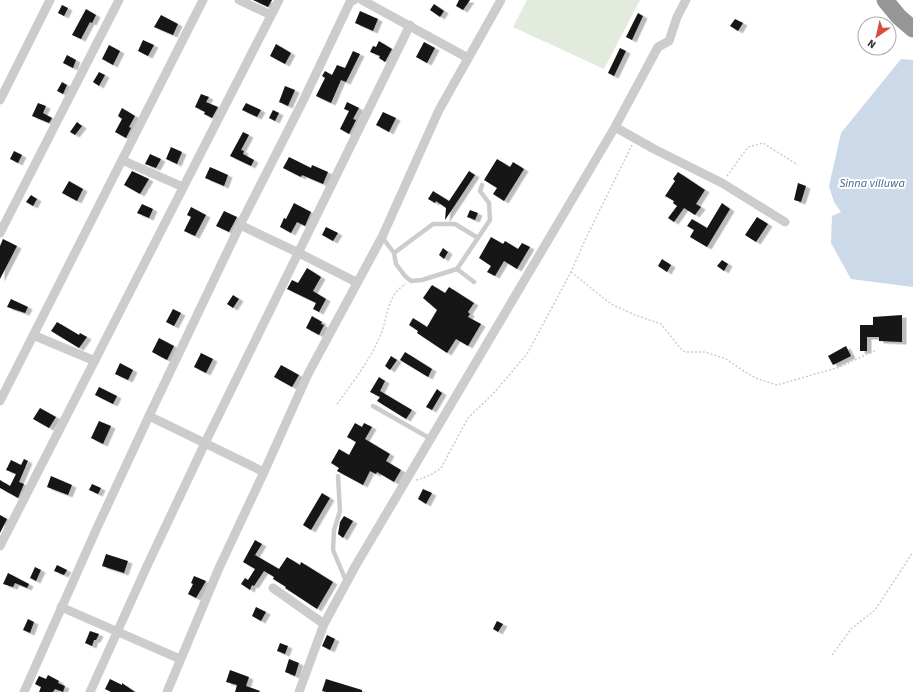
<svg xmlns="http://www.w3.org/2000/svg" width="913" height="692" font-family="'Source Sans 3',sans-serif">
<defs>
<filter id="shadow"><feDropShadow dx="4.5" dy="2.5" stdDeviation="0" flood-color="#0004"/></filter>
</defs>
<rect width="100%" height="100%" fill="#fff"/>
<!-- green -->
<path fill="#e3ebde" d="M527 0H640L604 69 513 27Z"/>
<!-- water -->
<path fill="#cbd9e9" d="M901 59 913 60V287L851 279 831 243 832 216 841 212 834 202 829 186 841 133Z"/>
<!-- building -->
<path fill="#161616" filter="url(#shadow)" d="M253 0H272L268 7Z
M459 0H470L463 10 456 6Z
M434 4 444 11 440 17 430 10Z
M62 5 68 8 64 16 58 13Z
M86 9 96 15 92 23 90 22 81 39 72 35Z
M360 11 378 19 373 31 355 23Z
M638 13 643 16 632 40 626 37Z
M161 15 178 24 173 35 154 27Z
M735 19 743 23 738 31 730 26Z
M143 40 154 45 148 56 138 51Z
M379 41 392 49 385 62 379 58 380 56 370 52 373 46 376 47Z
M424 42 435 48 427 63 416 57Z
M276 44 291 53 285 64 270 56Z
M109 45 120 51 113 65 102 59Z
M620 48 626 51 614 76 608 73Z
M353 51 360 54 346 82 341 80 331 103 316 96 325 78 322 76 325 71 332 75 337 65 345 68Z
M67 55 76 60 73 68 63 63Z
M99 72 105 75 99 86 93 82Z
M62 82 67 85 63 94 57 91Z
M285 86 295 90 288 106 279 102Z
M201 94 209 97 206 102 218 107 212 118 204 114 205 112 195 107Z
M347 102 359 108 353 119 356 120 349 134 340 129 349 111 344 109Z
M38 103 46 106 43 113 52 118 49 123 32 116Z
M246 103 261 110 257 117 242 110Z
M122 108 135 116 129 127 131 128 126 138 115 132 122 119 118 116Z
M273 110 279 113 275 121 269 118Z
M383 112 396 118 389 132 376 125Z
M77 122 82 126 75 135 70 132Z
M243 132 249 135 241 150 244 151 243 154 254 160 251 166 230 156Z
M171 147 182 152 177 164 166 159Z
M14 151 22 155 18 163 10 159Z
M150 154 161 159 156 168 145 164Z
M289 157 311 168 312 165 328 172 323 184 302 175 301 177 283 168Z
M497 159 510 167 513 162 524 169 504 201 493 194 497 188 484 180Z
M210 167 228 175 224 186 205 178Z
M132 171 149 179 140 194 124 185Z
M469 171 475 175 445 220 446 208 436 201 435 203 428 199 433 191 449 201Z
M678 172 705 190 696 204 701 207 695 215 684 208 674 222 668 218 677 206 673 203 674 201 665 196 675 181 673 179Z
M69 181 83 189 77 201 62 193Z
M798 183 806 186 801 202 794 200Z
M31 195 37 199 33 206 26 202Z
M294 203 311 212 305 226 297 222 291 233 280 227 284 218 286 219Z
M722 203 730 209 707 247 690 237 694 230 687 226 692 219 707 228Z
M142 204 153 209 149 218 137 213Z
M191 207 206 215 195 236 184 231 191 217 187 215Z
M470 210 478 213 475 220 467 217Z
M224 211 237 217 229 232 216 226Z
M757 217 768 224 756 242 745 235Z
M326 227 338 233 333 241 322 235Z
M491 237 503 244 505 241 518 249 522 243 530 247 517 269 504 261 495 276 487 272 491 266 479 258Z
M3 239 17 246 0 279V246Z
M443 248 448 252 444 259 439 255Z
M662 259 671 265 667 272 658 266Z
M722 260 728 264 724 271 717 266Z
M307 268 321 277 313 291 326 299 319 312 313 309 316 303 287 289 292 280 298 283Z
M432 285 445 293 449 287 474 303 468 312 470 314 468 317 481 324 468 346 456 339 447 353 417 333 418 331 409 325 413 318 427 327 437 310 423 298Z
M233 295 239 299 233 308 227 304Z
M11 299 28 307 25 313 7 307Z
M173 309 181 313 174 326 166 322Z
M902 315V342L879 341V337H867V351H860V325H873V317Z
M312 316 322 322 321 324 324 325 319 335 306 328Z
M57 322 79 335 80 333 87 337 79 348 51 331Z
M159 338 174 346 167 360 152 352Z
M846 346 851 356 833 365 828 356Z
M405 352 432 369 428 377 400 360Z
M201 353 213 359 206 373 194 367Z
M391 356 397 360 390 370 385 366Z
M120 363 133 370 128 380 115 374Z
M281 365 299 375 292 387 274 377Z
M379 377 385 381 380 391 412 410 406 419 377 401 380 397 370 392Z
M99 387 117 396 113 404 95 395Z
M437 389 442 393 432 410 426 407Z
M40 408 56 417 49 428 33 419Z
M99 421 111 426 103 444 91 438Z
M355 423 362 427 364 423 372 427 365 439 390 454 386 461 401 470 394 482 377 472 376 474 370 471 363 485 337 471 339 468 331 463 339 449 349 455 356 442 347 437Z
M24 459 28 461 19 482 24 484 18 498 0 488V480L10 486 16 474 6 470 11 460 21 465Z
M51 476 72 485 68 495 47 487Z
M92 484 101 488 98 494 89 490Z
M423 489 432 493 426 504 418 499Z
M322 493 330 498 311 530 303 525Z
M0 515 7 519 0 533Z
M344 516 353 521 343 538 338 534 340 522Z
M255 540 262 544 255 555 279 569 287 557 300 565 301 562 333 582 317 609 285 588 286 587 273 579 274 577 264 571 254 586 252 585 250 590 241 584 245 578 248 580 255 569 243 562Z
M106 554 128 561 124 573 102 566Z
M57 565 67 570 64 575 54 571Z
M35 567 41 570 36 581 30 578Z
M8 573 29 584 27 588 15 583 13 587 3 584Z
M194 576 206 581 196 598 188 594 193 584 191 583Z
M256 607 266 612 261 621 252 616Z
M28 619 34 622 30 633 23 630Z
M497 621 503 624 498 632 493 629Z
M90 631 99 634 96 640H94L92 646 85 643Z
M327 635 335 639 330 650 322 646Z
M280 643 288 646 285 654 277 651Z
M289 659 299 663 295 676 285 672Z
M230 670 249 677 246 686 260 691 259 692H235L237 685 226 682Z
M48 675 59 681 58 683 65 686 63 692 55 689 53 692H39L41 687 35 684 39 676 46 679Z
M110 679 122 685V683L135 692H111L105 689Z
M326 679 362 690V692H326L322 691Z"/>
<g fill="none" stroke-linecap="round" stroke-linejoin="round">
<!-- path -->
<path stroke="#ccc" stroke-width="1.5" stroke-dasharray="2 2" stroke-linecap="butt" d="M727 176 748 147 763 143 798 165
M571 272 611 304 635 315 661 324 681 349 685 352H705L726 359 745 372 758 379 777 385 840 367 876 350
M337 404C353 382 371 359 381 334 388 316 387 294 406 284
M416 480C425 478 433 474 441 468L468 418 493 394 527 354 571 272 585 240 632 145
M832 655 851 629 875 610 913 552"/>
<!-- lane -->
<path stroke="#ccc" stroke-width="4.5" d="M382 237 394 253 396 264 405 276 411 281 422 280 457 269 474 282
M394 253 433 224H455L478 238
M457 269 490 220 489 203 480 191 482 185
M373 406 431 439
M338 476 340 511 334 530 333 550 346 581"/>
<!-- street -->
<path stroke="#ccc" stroke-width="9" d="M239 0 271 15
M362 0 468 58
M0 100 50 0
M615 127 654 149 722 183 785 222
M122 160 183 187
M240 225 299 253 356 282
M0 233 119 0
M33 335 95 361
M0 401 203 0
M149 416 264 472
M0 546 279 0
M273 588 324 624
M61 607 180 659
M24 692 96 530 149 416 240 225 303 101 350 2 354 0
M90 692 147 566 205 443 410 25
M167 692 219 568 264 472 308 374 382 237 439 110 501 0
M299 692 324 624 356 565 615 127 658 47 669 41 677 17 686 0"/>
<!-- highway -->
<path stroke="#969696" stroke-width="17" d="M885 0 899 17 913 29"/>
</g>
<g text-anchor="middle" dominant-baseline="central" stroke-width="4" stroke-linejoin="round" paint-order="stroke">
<!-- water labels -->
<g font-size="12" font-style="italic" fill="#43638b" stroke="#fff">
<text x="872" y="183">Sinna villuwa</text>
</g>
</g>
<!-- north arrow -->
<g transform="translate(877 36) rotate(214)"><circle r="19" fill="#ffffff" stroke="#acacac"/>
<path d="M0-3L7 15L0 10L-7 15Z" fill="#d84c3f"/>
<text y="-6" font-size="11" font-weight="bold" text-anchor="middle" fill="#2f2f2f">N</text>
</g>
</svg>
